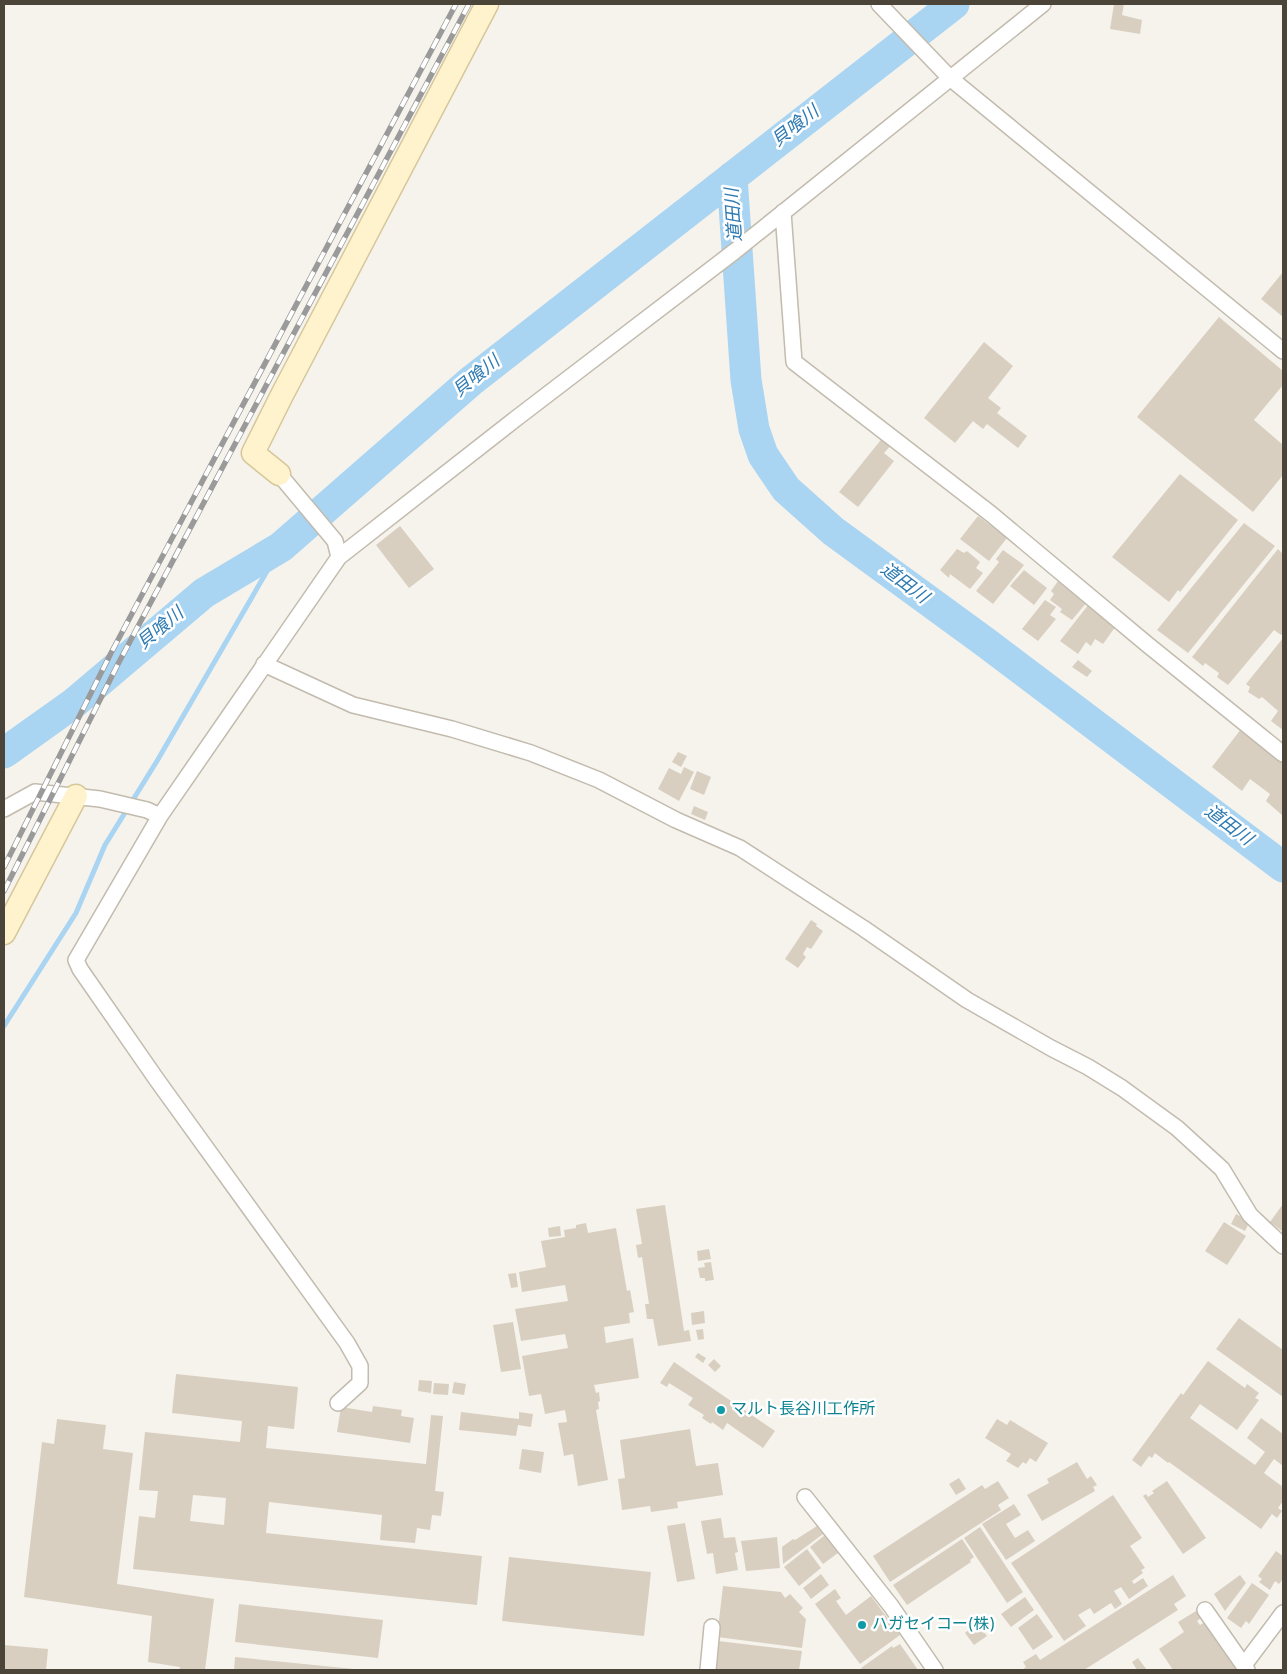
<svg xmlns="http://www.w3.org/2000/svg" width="1287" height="1674" font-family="Overpass,'Noto Sans JP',sans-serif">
<rect width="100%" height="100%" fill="#f6f3ec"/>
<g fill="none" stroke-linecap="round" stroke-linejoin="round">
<!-- stream -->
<path stroke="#a9d4f2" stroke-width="5" d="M4 1026 76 913 105 845 157 761 281 547"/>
<!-- river -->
<path stroke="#a9d4f2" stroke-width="31" d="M732 177 746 380 754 429 763 455 786 489 833 531 985 642 1283 867
M4 753 74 703 204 593 281 547 471 381 954 4"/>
</g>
<!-- building -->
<path fill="#d8cfc1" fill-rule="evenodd" d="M1114 4H1124L1122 15 1142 20 1140 34 1110 29Z
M1283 272V317L1261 299Z
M1219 317 1283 371V385L1254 420 1283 445V475L1253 512 1137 417Z
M984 342 1013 366 988 398 1001 408 997 413 1027 436 1018 448 987 424 983 429 973 421 955 443 924 418Z
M884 436 893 443 884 453 894 461 858 507 839 492Z
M1180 474 1238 520 1180 592 1178 590 1169 602 1112 557Z
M978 516 1007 538 989 561 960 539Z
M1244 523 1275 546 1188 653 1157 630Z
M400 526 434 569 409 588 376 545Z
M957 549 964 553 967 551 980 562 976 568 983 573 970 589 950 574 949 578 940 570Z
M1278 549 1283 554V633L1281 635 1274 630 1228 685 1217 677 1219 673 1205 663 1203 666 1192 657Z
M1003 550 1024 565 993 604 976 591 999 562 996 559Z
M1024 570 1047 588 1034 605 1010 586Z
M1058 581 1087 602 1072 620 1060 612 1062 609 1050 600 1054 594 1051 591Z
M1045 600 1056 607 1050 615 1056 619 1038 641 1022 629Z
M1089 604 1116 626 1103 644 1095 639 1091 646 1086 642 1078 654 1060 641Z
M1283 638V730L1271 721 1278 711 1262 697 1259 699 1248 692 1250 687 1246 684Z
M1078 660 1092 671 1087 677 1072 667Z
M1241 729 1283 763V816L1266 801 1270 794 1250 779 1242 791 1212 767Z
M678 752 687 756 681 767 672 762Z
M684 767 694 772 679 801 658 789 669 768 681 774Z
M697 771 711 777 704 795 690 789Z
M694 806 708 812 705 820 691 814Z
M811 920 817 924 816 926 823 931 811 949 807 947 803 954 806 957 798 968 785 959Z
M1283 1204V1229L1282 1231 1270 1222Z
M665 1205 684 1331 689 1330 691 1341 658 1346 653 1319H647L645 1304H649L642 1257 638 1258 636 1245 642 1244 636 1209Z
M1236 1214 1250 1221 1245 1231 1231 1224Z
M1224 1222 1246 1236 1227 1265 1205 1251Z
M586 1223 588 1233 616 1228 627 1291 630 1290 634 1312 629 1313 630 1323 604 1327 606 1343 633 1338 639 1378 594 1385 596 1393 599 1392 600 1401 598 1402 599 1409 596 1410 608 1480 578 1486 573 1454 564 1456 558 1423 567 1422 565 1410 545 1414 541 1394 529 1396 522 1356 568 1348 565 1334 521 1341 515 1309 568 1301 565 1285 522 1292 519 1272 546 1267 541 1241 565 1237 564 1230 576 1228V1225Z
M560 1226 561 1236 549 1237 548 1228Z
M709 1249 711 1259 698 1261 697 1251Z
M711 1262 714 1280 705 1281V1278H700L698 1268 705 1267 704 1263Z
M516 1273 518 1287 511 1288 508 1274Z
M704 1311 705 1323 692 1325 691 1313Z
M1239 1318 1283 1350V1397L1216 1349Z
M513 1322 521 1369 501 1372 493 1325Z
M703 1329 704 1339 698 1340 696 1330Z
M698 1353 706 1358 703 1363 695 1357Z
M714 1359 721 1366 715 1372 708 1365Z
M1208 1361 1245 1388 1247 1384 1259 1393 1255 1398 1259 1400 1237 1430 1200 1404 1190 1418 1255 1465 1265 1452 1247 1438 1261 1418 1283 1434V1466L1274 1459 1264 1473 1283 1487V1501L1278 1508 1282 1511 1277 1518 1272 1514 1261 1529 1169 1462 1168 1463 1155 1453 1152 1458 1149 1456 1141 1467 1132 1460 1181 1393 1183 1395Z
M674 1362 775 1431 763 1448 727 1423 723 1430 712 1422 711 1424 702 1418 704 1415 688 1405 693 1398 669 1383 667 1387 660 1383Z
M176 1374 298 1387 294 1429 268 1426 266 1448 426 1464 431 1415 443 1416 435 1491 444 1492 441 1516 432 1515 430 1530 417 1528 415 1543 380 1540 382 1515 269 1502 266 1533 482 1556 477 1605 133 1569 139 1516 155 1518 158 1491 139 1490 145 1432 240 1442 242 1421 172 1413ZM193 1495 226 1498 224 1525 190 1521Z
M419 1380 432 1381 431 1393 418 1391Z
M454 1382 466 1384 464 1395 452 1393Z
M434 1383 449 1384 448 1395 433 1394Z
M373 1406 402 1410 401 1416 414 1418 410 1443 337 1432 341 1407 372 1412Z
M461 1412 519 1419V1412L533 1414 531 1427 518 1425 516 1436 459 1430Z
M57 1419 106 1425 103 1449 133 1453 117 1584 214 1599 205 1670H179L180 1667 148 1662 152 1616 24 1597 42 1442 54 1444Z
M997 1419 1007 1425 1010 1420 1048 1443 1036 1462 1030 1458 1026 1464 1023 1462 1018 1468 1006 1461 1011 1454 985 1438Z
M690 1429 696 1466 718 1463 723 1495 677 1502 678 1508 651 1512 650 1506 622 1510 618 1479 625 1478 620 1440Z
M522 1449 544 1452 541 1473 519 1469Z
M1077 1462 1087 1479 1091 1476 1097 1485 1093 1487 1095 1491 1042 1521 1027 1495 1049 1483 1047 1479Z
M959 1478 966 1489 956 1495 949 1484Z
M998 1481 1009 1498 998 1505 1001 1510 890 1582 873 1556 982 1485 985 1489Z
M1167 1481 1206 1538 1183 1554 1143 1496 1146 1494 1148 1497 1154 1493 1152 1491Z
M1113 1495 1142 1538 1130 1546 1145 1568 1141 1570 1143 1573 1132 1581 1134 1584 1143 1578 1148 1586 1129 1599 1121 1587 1114 1591 1122 1604 1115 1609 1111 1603 1094 1614 1090 1608 1078 1615 1086 1626 1064 1641 1011 1563Z
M1014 1504 1021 1515 1006 1524 1015 1538 1028 1530 1035 1541 1006 1560 982 1524Z
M721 1518 724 1538 735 1537 738 1552 735 1553 738 1570 716 1574 713 1553 707 1554 701 1521Z
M685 1523 695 1579 677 1582 667 1526Z
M817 1526 823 1534 783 1564 782 1547 793 1539 795 1540Z
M980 1527 1023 1592 1007 1603 964 1538Z
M825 1535 838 1553 823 1564 810 1547Z
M777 1537 780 1568 746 1571 741 1541Z
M962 1539 974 1557 970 1560 971 1562 907 1605 893 1585Z
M807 1549 821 1568 799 1586 784 1567Z
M1276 1551 1283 1556V1579L1279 1584 1275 1581 1270 1590 1259 1582 1262 1579 1258 1576Z
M509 1557 651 1572 644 1636 502 1621Z
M821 1574 829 1585 811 1599 803 1588Z
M1173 1575 1186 1596 1174 1604 1178 1610 1084 1670H1022L1026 1667 1023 1662 1036 1654 1040 1660Z
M1240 1575 1246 1583 1225 1611 1214 1594Z
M1252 1583 1269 1595 1249 1624 1246 1621 1241 1628 1227 1618Z
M723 1586 781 1592 785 1598 790 1594 803 1608 799 1612 806 1619 802 1648 717 1637Z
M835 1589 841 1598 836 1601 846 1615 871 1596 900 1635 860 1664 815 1604Z
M1025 1597 1034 1610 1011 1627 1001 1614Z
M239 1604 383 1620 378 1658 235 1642Z
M1196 1611 1201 1618 1197 1621 1200 1625 1205 1622 1237 1670H1173L1159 1649 1184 1632 1178 1622Z
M1037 1614 1053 1637 1033 1650 1018 1628Z
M977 1623 987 1636 974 1645 965 1633Z
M718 1641 802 1651 799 1670H714Z
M900 1644 918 1670H863L861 1668 892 1646 893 1648Z
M4 1645 48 1649 46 1670H4Z
M235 1657 354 1669V1670H234Z
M1138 1658 1147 1670H1137L1132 1662Z"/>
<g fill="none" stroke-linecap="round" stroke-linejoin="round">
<defs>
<path id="street" d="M879 4 950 78 1283 351
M783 212 794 362 991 514 1148 645 1283 754
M279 474 335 541 339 557
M264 664 353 705 452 729 531 753 599 780 676 820 740 848 863 928 967 1000 1051 1048 1088 1067 1122 1088 1177 1128 1222 1169 1250 1215 1283 1246
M4 809 35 792 100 799 147 810 160 816
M338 1403 360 1383V1366L347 1343 157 1080 80 969 76 960 160 816 339 557 518 417 735 251 1043 4
M805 1497 891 1606 935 1670
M1205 1610 1247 1670
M1244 1665 1283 1613
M708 1670 712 1627"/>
<path id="secondary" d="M279 474 253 453 282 395 487 4
M4 933 76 796"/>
</defs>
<!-- street casing -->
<use href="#street" stroke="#c2bbae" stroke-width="18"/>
<!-- secondary casing -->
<use href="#secondary" stroke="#d6c79b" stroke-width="25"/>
<!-- street -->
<use href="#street" stroke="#fff" stroke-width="15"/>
<!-- secondary -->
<use href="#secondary" stroke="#fff3cd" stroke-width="22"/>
<defs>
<path id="rail" d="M4 867 110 655 456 4
M4 891 118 664 469 4"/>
</defs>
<!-- rail casing -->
<use href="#rail" stroke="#9a9a9a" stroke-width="5.5"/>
<!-- rail -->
<use href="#rail" stroke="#fff" stroke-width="4" stroke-dasharray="11" stroke-linecap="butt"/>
</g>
<!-- markers -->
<g fill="#0f9aa8" stroke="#fff" stroke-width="2">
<circle cx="721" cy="1410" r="5"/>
<circle cx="862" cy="1625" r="5"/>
</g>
<g text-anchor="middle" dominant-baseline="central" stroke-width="5" stroke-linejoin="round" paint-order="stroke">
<!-- culture labels -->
<g font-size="16" fill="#0d838f" stroke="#fff" text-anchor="start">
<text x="731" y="1410">マルト長谷川工作所</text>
<text x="872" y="1625">ハガセイコー(株)</text>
</g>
<!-- water labels -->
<g font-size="18" font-style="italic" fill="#2e7ab2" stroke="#fff">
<text transform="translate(796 127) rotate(-38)">貝喰川</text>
<text transform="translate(735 215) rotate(-94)">道田川</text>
<text transform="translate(477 377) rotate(-39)">貝喰川</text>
<text transform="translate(904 584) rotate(37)">道田川</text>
<text transform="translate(161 629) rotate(-40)">貝喰川</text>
<text transform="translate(1228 826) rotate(37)">道田川</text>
</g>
</g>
<!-- border -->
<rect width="1287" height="1674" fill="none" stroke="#4b4439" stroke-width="10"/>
</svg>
